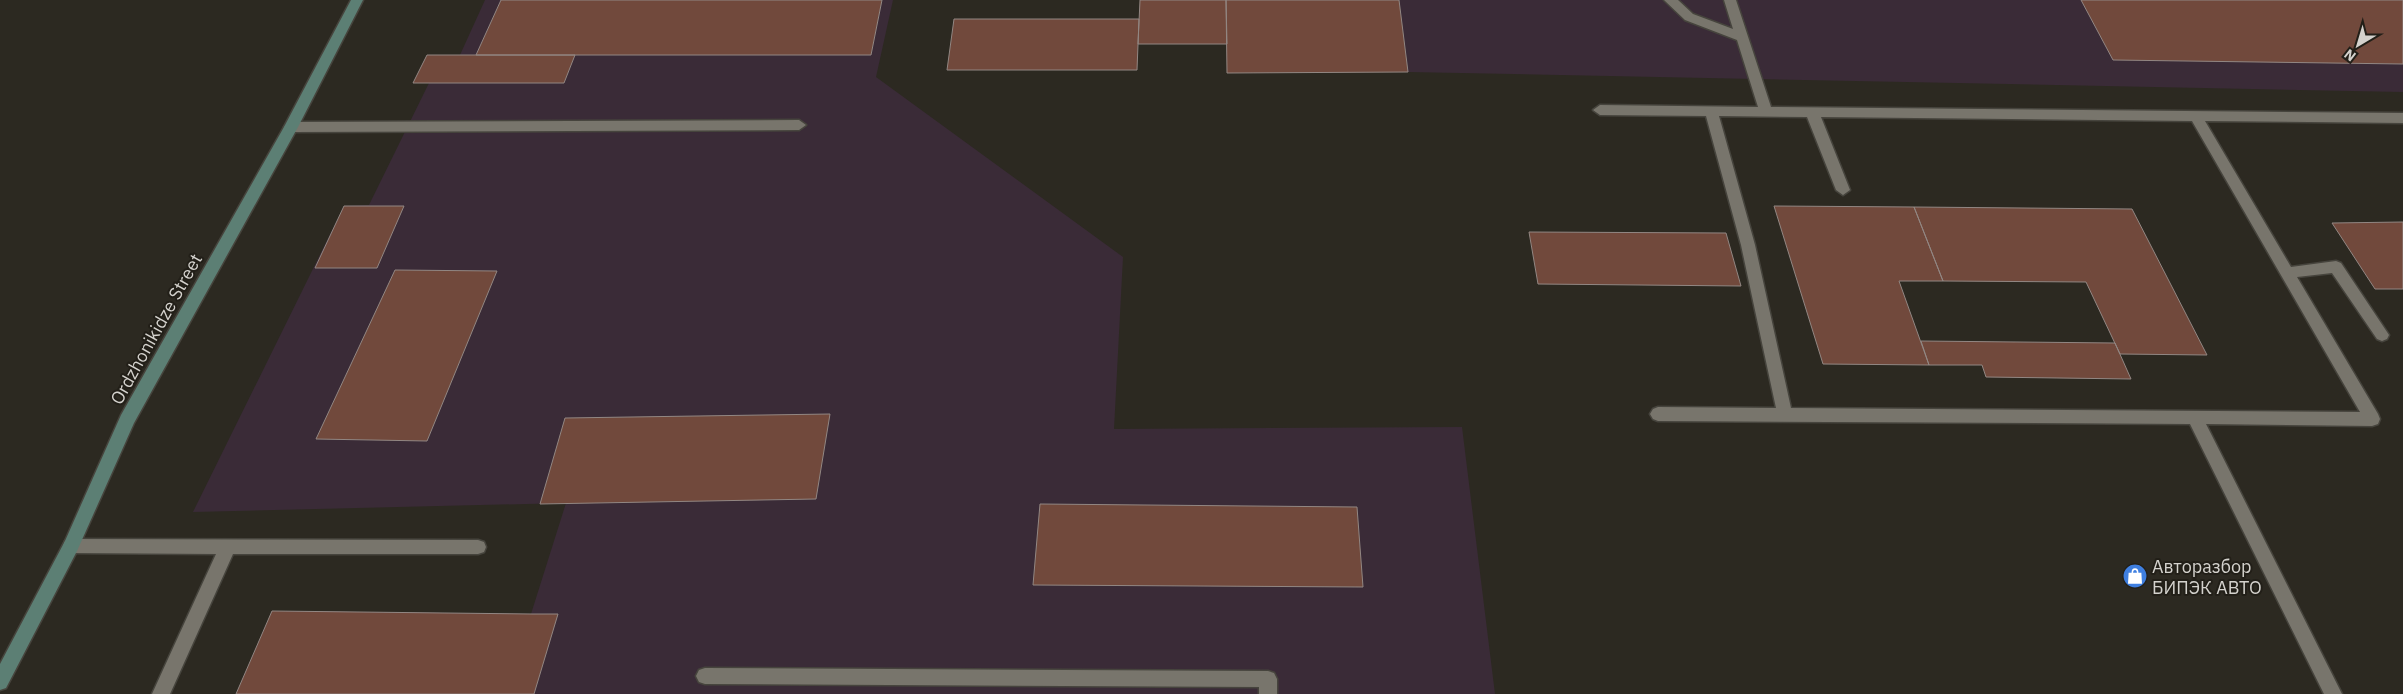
<svg xmlns="http://www.w3.org/2000/svg" width="2403" height="694" font-family="'IBM Plex Sans',sans-serif">
<rect width="100%" height="100%" fill="#2c2921"/>
<!-- industrial -->
<path fill="#3a2b37" d="M485 0H893L876 77 1123 257 1114 429 1462 427 1495 694H236L272 611 531 614 566 503 193 512 344 206 369 205 429 83H413L427 55H460Z
M1399 0H2403V92L1408 72Z"/>
<!-- building -->
<path fill="#71493c" stroke="#928783" d="M501 0H882L871 55H476Z
M1140 0H1226L1227 44H1138Z
M1226 0H1399L1408 72 1227 73Z
M2081 0H2403V64L2113 60Z
M954 19H1139L1137 70H947Z
M427 55H575L564 83H413Z
M344 206H404L377 268H315Z
M1774 206 1914 207 1943 281H1899L1929 365 1823 364Z
M1914 207 2132 209 2207 355 2120 354 2086 282 1943 281Z
M2403 222V289H2375L2332 223Z
M1529 232 1726 233 1741 286 1538 284Z
M395 270 497 271 427 441 316 439Z
M1921 341 2115 343 2131 379 1986 377 1982 365H1929Z
M830 414 816 499 540 504 565 418Z
M1040 504 1357 507 1363 587 1033 585Z
M272 611 532 614H558L534 694H236Z"/>
<g fill="none" stroke-linecap="round" stroke-linejoin="round">
<defs>
<path id="service" d="M1664 0H1678L1693 14 1733 29 1724 0H1736L1771 107 2403 113V123L2205 121 2291 267 2336 261 2341 263 2389 335 2387 339 2382 341 2377 339 2332 273 2297 277 2378 414 2380 419 2378 424 2372 426 2206 424 2342 694H2324L2190 424 1658 421 1653 419 1650 414 1653 409 1658 407 1776 408 1741 245 1706 116 1600 115 1593 110 1600 105 1758 107 1737 40 1685 20ZM1719 116 1807 117 1836 190 1843 195 1850 190 1821 117 2192 121 2360 412 1791 408 1755 245Z
M799 120 806 125 799 130 291 132 284 127 291 122Z
M71 539 478 540 484 542 486 547 484 552 478 554H233L170 694H152L216 554 71 553 65 551 63 546 65 541Z
M705 668 1268 671 1274 673 1277 679V694H1259V687L705 684 699 682 696 676 699 670Z"/>
<path id="secondary" d="M351 0H363L298 127 134 423 77 551 6 688 0 690V664L65 541 121 415 284 127Z"/>
</defs>
<!-- service casing -->
<use href="#service" stroke="#46443d" stroke-width="3"/>
<!-- secondary casing -->
<use href="#secondary" stroke="#46443d" stroke-width="3"/>
<!-- service -->
<use href="#service" fill="#78756c" fill-rule="evenodd"/>
<!-- secondary -->
<use href="#secondary" fill="#5c7f74" fill-rule="evenodd"/>
</g>
<!-- icons -->
<defs>
<symbol id="shop-disc" viewBox="-11 -11 22 22"><circle r="9.5" fill="#3f7fe0" stroke="#221f18"/><path d="M-5-2.5h2.3a2.7 3.5 0 0 1 5.4 0H5L5.5 6h-11ZM-1.5-2.5h3a1.5 2.3 0 0 0-3 0Z" fill="#fff"/></symbol>
</defs>
<g fill-rule="evenodd">
<use href="#shop-disc" x="2121" y="562" width="28" height="28"/>
</g>
<g text-anchor="middle" dominant-baseline="central" stroke-width="4" stroke-linejoin="round" paint-order="stroke">
<!-- street labels -->
<g font-size="18" fill="#d4d2cd" stroke="#221f18">
<text transform="translate(156 329) rotate(-61)">Ordzhonikidze Street</text>
</g>
<!-- poi labels -->
<g font-size="18" fill="#d4d2cd" stroke="#221f18" text-anchor="start">
<text x="2152" y="566">Авторазбор<tspan x="2152" dy="21">БИПЭК АВТО</tspan></text>
</g>
</g>
<!-- north arrow -->
<g transform="translate(2358 45) rotate(218)" stroke="#221f18" stroke-width="4" paint-order="stroke">
<path d="M0-4L9 19L0 12L-9 19Z" fill="#d4d2cd"/>
<text y="-8" font-size="14" font-weight="bold" text-anchor="middle" fill="#d4d2cd">N</text>
</g>
</svg>
